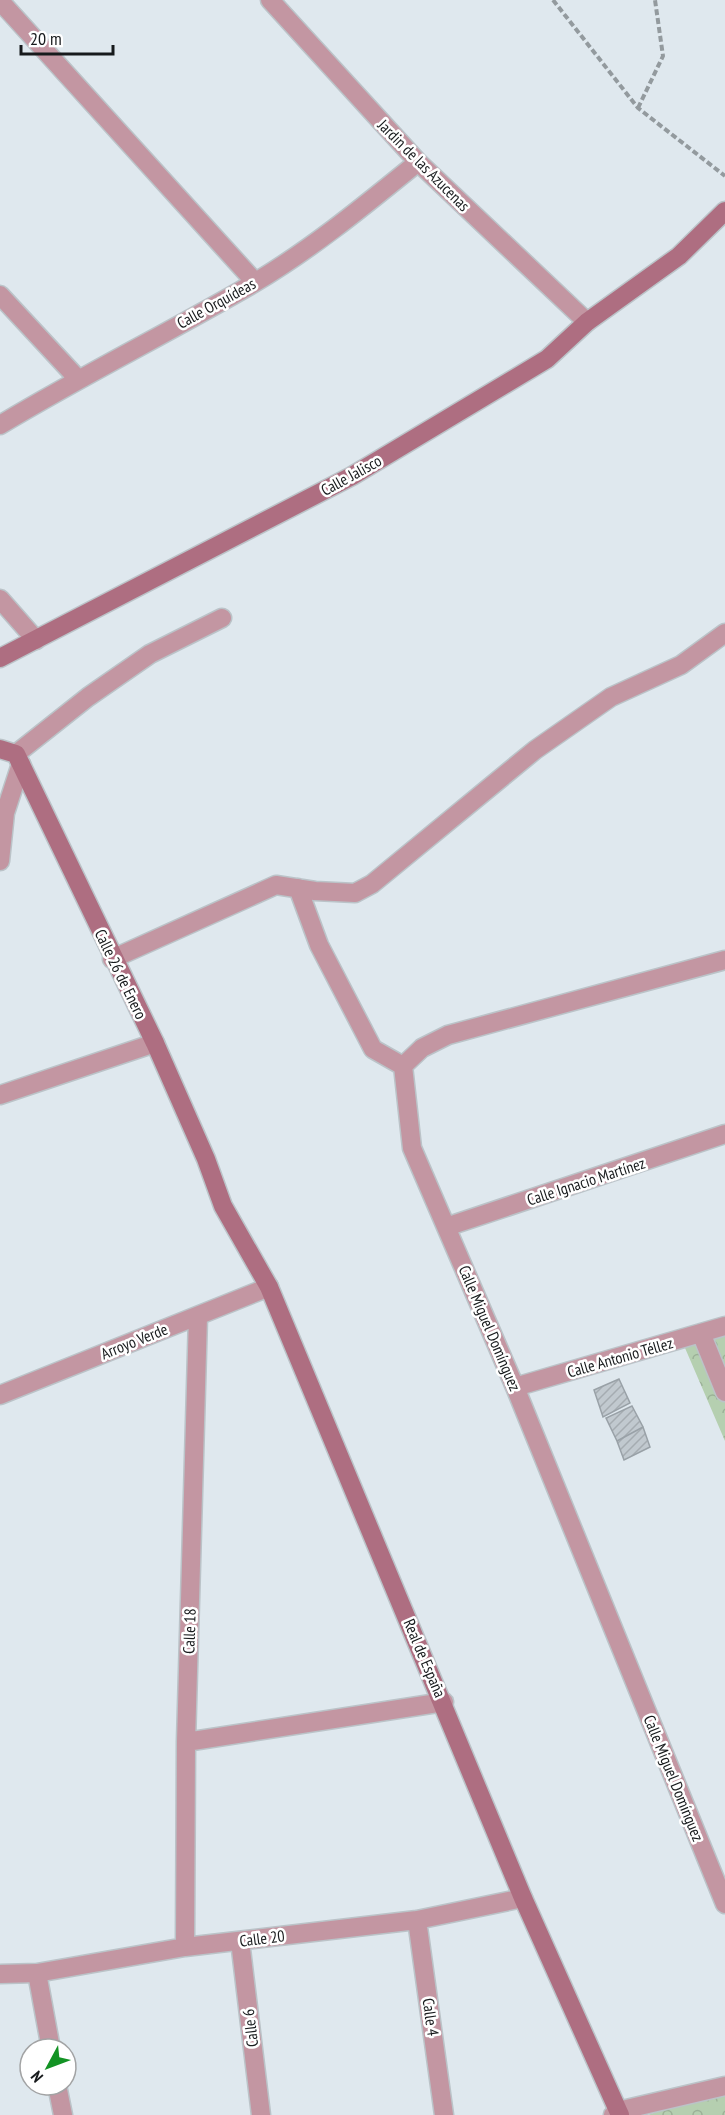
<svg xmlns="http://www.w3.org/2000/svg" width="725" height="2115" font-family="'PT Sans Narrow',sans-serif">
<defs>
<pattern id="park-crowns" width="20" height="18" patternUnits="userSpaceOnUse" patternTransform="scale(1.5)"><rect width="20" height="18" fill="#b5cfb0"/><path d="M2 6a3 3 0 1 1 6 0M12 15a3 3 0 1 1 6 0" fill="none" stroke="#9bb197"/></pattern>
<pattern id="building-hatch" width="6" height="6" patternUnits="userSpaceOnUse" patternTransform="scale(1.5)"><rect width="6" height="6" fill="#c1c9cf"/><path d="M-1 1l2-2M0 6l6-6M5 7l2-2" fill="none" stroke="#a5acb1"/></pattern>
</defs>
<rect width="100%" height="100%" fill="#dfe8ee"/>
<!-- park -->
<path fill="url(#park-crowns)" d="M725 1319V1441L679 1334Z
M725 2086V2115H648Z"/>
<!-- building -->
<path fill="url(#building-hatch)" stroke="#99a1a7" stroke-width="1.5" d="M619 1379 630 1403 603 1417 594 1390Z
M632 1406 643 1427 617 1441 606 1418Z
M643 1427 650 1447 624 1460 617 1441Z"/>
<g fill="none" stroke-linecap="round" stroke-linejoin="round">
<defs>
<path id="lane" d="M16 754 88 697 150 654 222 618"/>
<path id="street" d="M270 0 418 162 587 322
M0 1 255 282
M0 295 78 379
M0 425C83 375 170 332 254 283 313 248 365 205 418 162
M0 599 36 640
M0 861 5 813 21 764
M298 888 319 945 373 1049 403 1066
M112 959 276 885 315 891 355 893 372 884 535 750 611 697 681 665 725 633
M725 960 448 1035 422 1048 403 1066 412 1148 515 1387 725 1904
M0 1095 155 1043
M446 1227 725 1134
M701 1333 725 1392
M515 1387 725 1326
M0 1395 269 1287
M186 1742 444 1702
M417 1920 444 2115
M240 1941 261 2115
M185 1947 186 1742 198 1316
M37 1973 51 2049
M0 1974 37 1973 185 1947 417 1920 523 1898
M57 2085 63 2115
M613 2115 618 2111 725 2086"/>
<path id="secondary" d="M0 658 352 476 547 359 587 322 679 256 725 211
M0 749 16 754 155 1043 206 1159 223 1206 269 1287 523 1898 620 2115"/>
</defs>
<!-- lane casing -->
<use href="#lane" stroke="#bbc3c8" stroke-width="21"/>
<!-- street casing -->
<use href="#street" stroke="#bbc3c8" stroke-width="21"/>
<!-- secondary casing -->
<use href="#secondary" stroke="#bbc3c8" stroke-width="21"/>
<!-- path -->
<path stroke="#939a9e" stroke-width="4" stroke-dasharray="6 3" stroke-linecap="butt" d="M553 0 638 108 725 176
M638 108 663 56 655 0"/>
<!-- lane -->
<use href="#lane" stroke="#c396a2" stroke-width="18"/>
<!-- street -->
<use href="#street" stroke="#c396a2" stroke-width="18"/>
<!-- secondary -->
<use href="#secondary" stroke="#ae6e81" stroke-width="18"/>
</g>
<g text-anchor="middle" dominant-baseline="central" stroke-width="5" stroke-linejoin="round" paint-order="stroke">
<!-- street labels -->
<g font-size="16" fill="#171a1c" stroke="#fff">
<text transform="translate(424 165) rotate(45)">Jardin de las Azucenas</text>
<text transform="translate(216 303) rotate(-29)">Calle Orquídeas</text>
<text transform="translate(351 475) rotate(-29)">Calle Jalisco</text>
<text transform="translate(121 974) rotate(64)">Calle 26 de Enero</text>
<text transform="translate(586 1181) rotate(-18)">Calle Ignacio Martínez</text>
<text transform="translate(490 1328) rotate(67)">Calle Miguel Domínguez</text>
<text transform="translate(134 1341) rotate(-22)">Arroyo Verde</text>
<text transform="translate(620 1357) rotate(-16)">Calle Antonio Téllez</text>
<text transform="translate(189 1631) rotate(-88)">Calle 18</text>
<text transform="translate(425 1658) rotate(67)">Real de España</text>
<text transform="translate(674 1778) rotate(68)">Calle Miguel Domínguez</text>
<text transform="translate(262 1938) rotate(-7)">Calle 20</text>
<text transform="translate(431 2017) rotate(82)">Calle 4</text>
<text transform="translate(250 2028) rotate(-97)">Calle 6</text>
</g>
</g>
<!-- north arrow -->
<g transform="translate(48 2067) rotate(229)"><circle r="28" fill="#ffffff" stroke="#a2a3a4" stroke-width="1.5"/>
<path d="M0-4.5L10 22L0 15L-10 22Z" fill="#139324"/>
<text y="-9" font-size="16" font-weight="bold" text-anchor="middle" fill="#171a1c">N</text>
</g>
<!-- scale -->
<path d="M21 45v9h92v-9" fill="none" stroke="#171a1c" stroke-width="3"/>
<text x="30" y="45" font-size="18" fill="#171a1c" stroke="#ffffff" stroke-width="4.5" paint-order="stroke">20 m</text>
</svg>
